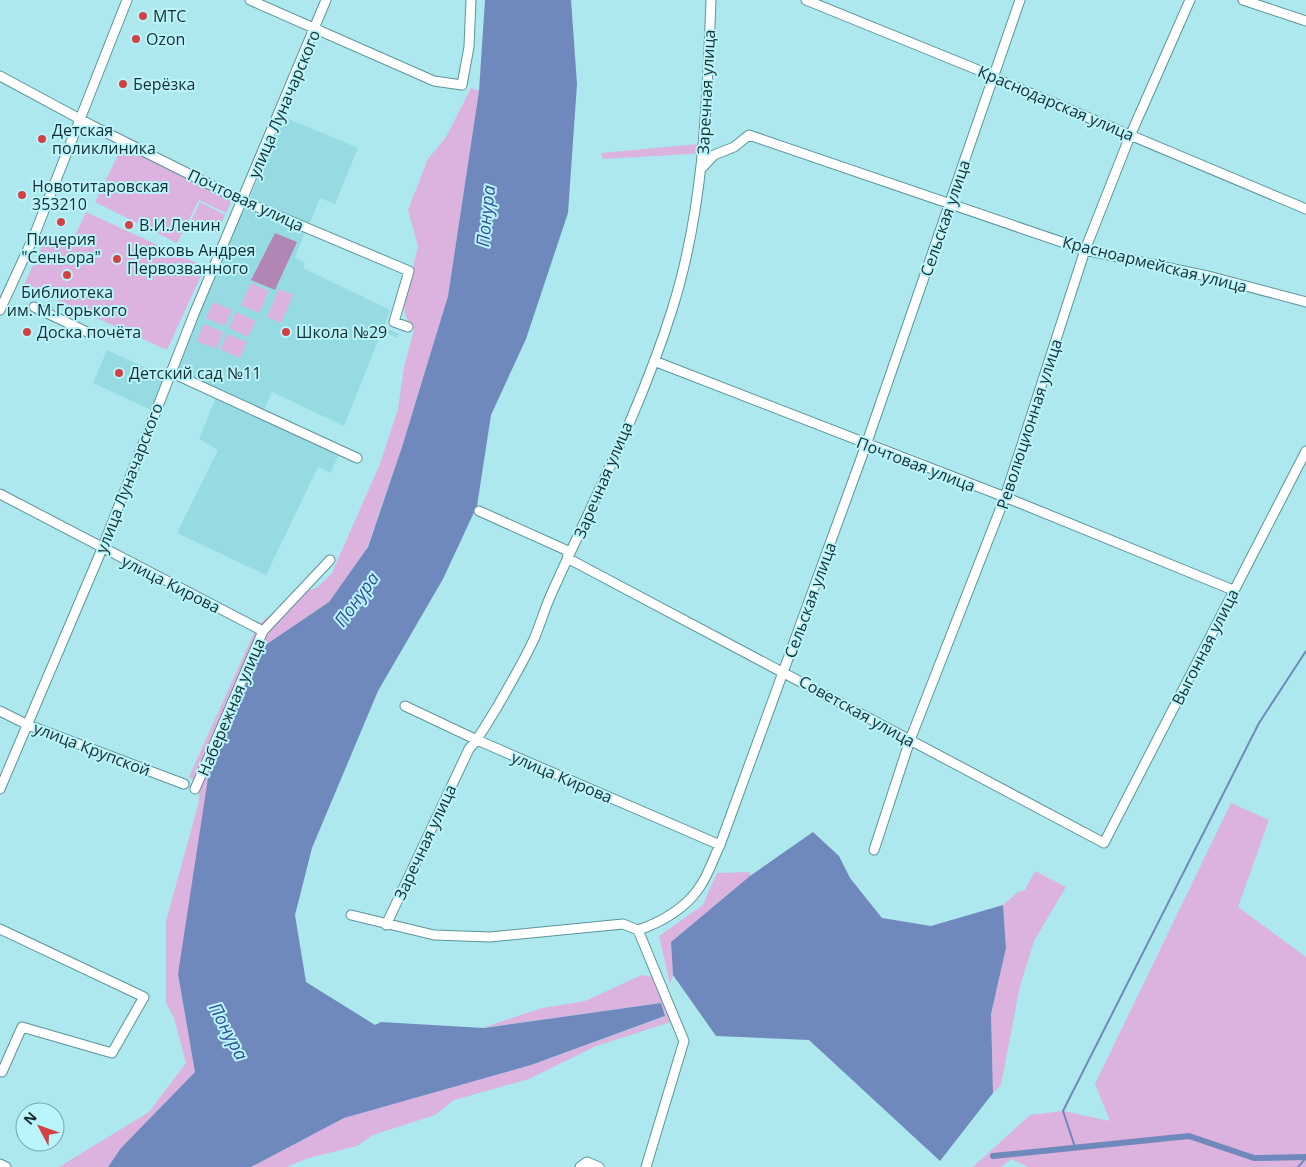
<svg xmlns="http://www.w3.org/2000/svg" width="1306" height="1167" font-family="'Open Sans',sans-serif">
<rect width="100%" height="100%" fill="#ade8ee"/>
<!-- built -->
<path fill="#96dae2" d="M284 117 358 148 335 204 320 198 310 223 249 200Z
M244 206 305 232 295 258 305 263 303 268 390 310 384 327 399 334 397 338 382 331 344 426 272 392 264 410 175 369Z
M107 350 164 376 151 410 93 383Z
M216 397 339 455 330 473 318 467 266 575 177 533 218 450 199 439Z"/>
<!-- green -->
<path fill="#dcb2de" d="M471 88 479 91 448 296 402 447 367 548 329 602 261 648 178 974 195 1072 121 1148 108 1167H59L149 1112 186 1063 174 1018 166 1003V921L199 802C199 792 199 782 189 777L257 626 290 598 318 587 332 573 380 464 398 409 404 367 414 330 406 317 404 307 418 246 408 210 428 159 446 137Z
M709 143 708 153 603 159 601 153Z
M123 145 233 199 226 213 199 200 177 243 95 202Z
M200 202 225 215 217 233 191 221Z
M86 212 205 267 167 350 24 285 47 236 70 247Z
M251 283 269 291 259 313 241 305Z
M279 289 293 295 281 323 267 317Z
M213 302 232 310 225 326 206 318Z
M236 312 256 321 248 337 229 328Z
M204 324 223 332 216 349 197 341Z
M227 334 247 342 240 358 220 349Z
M1231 803 1269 820 1238 907 1306 957V1167H1028L1011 1159 1001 1167H973L1030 1115 1063 1111 1110 1121 1095 1084Z
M1035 871 1066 887 1034 941 1020 986 1001 1085 993 1093 991 1014 1006 948 1003 905 1018 892 1025 890Z
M749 872 750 876 671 942 673 975 670 984 659 936 703 905 717 873Z
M642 975 653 977 671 1022 596 1046 529 1079 454 1100 435 1115 373 1135 357 1146 309 1158 286 1167H251L344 1118 531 1065 664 1017 661 1003 482 1028 542 1008 585 1001Z"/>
<!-- forest -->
<path fill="#b185b4" d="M275 233 297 242 275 290 251 280Z"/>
<!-- water -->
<path fill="#7089bd" d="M485 0H571L577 84 568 213 526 339 491 415 477 506 443 579 378 691 312 848 295 915 306 982 375 1025 381 1022 484 1028 661 1003 665 1016 531 1065 344 1118 251 1167H108L121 1148 195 1072 178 974 208 778 261 648 329 602 368 547 402 447 448 296 479 91Z
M813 832 839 856 850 878 882 918 931 926 1003 905 1006 948 991 1014 993 1093 940 1161 809 1040 716 1036 673 975 671 942 750 876Z"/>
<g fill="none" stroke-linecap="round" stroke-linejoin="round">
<!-- stream -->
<path stroke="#7089bd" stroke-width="2" d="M1075 1147 1063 1111 1259 723 1306 651
M1298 1167 1306 1158"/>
<!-- canal -->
<path stroke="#7089bd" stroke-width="6" d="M993 1156 1189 1136 1254 1158 1306 1157"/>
<defs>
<path id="minor" d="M250 0 434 81 462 85 469 47 471 0
M806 0 988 74 994 78 1306 209
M1243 0 1306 21
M0 76 91 125 243 201 409 271 394 322 408 327
M701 169 714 155 734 147 749 135 1085 250 1212 277 1306 302
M34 307 87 332
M0 310 34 236 127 0
M654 361 1005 497 1233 590
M170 372 357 458
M0 494 263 631
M479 511 566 550 569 559 1104 843 1306 451
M405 706 477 740 720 845
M0 711 28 725 184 784
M0 789 102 549 194 314 326 0
M195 789 263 631 330 560
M874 850 910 740 1005 497 1085 250 1130 136 1190 0
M351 915 434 935 490 937 623 924 638 930
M386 925 469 749C480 737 487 723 496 709 509 686 523 663 534 639 540 625 544 611 550 597 592 503 641 409 672 310 704 209 707 104 711 0
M0 929 144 997 112 1053 22 1027 2 1072
M638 930C660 923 686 908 699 888 708 876 713 859 720 845L866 445 1020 0
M638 930 684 1041 646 1167
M0 1164 6 1167
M580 1167 587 1162 599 1167"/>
</defs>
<!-- minor casing -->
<use href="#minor" stroke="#5c949a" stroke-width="11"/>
<!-- minor -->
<use href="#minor" stroke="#fff" stroke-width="9"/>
</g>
<!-- markers -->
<g fill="#d24243" stroke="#baf5fb" stroke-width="2">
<circle cx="143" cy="16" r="5"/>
<circle cx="136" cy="39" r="5"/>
<circle cx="123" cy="84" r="5"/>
<circle cx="42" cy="139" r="5"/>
<circle cx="22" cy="195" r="5"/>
<circle cx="61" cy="222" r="5"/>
<circle cx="129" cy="225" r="5"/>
<circle cx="117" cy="259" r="5"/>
<circle cx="67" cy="275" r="5"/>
<circle cx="27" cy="332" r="5"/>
<circle cx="286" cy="332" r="5"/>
<circle cx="119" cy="373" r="5"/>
</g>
<g text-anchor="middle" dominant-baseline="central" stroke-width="4" stroke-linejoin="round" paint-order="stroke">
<!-- poi labels -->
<g font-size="16" fill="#162e30" stroke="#baf5fb" text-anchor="start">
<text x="153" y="16">МТС</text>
<text x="146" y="39">Ozon</text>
<text x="133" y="84">Берёзка</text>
<text x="52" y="130">Детская<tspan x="52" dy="18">поликлиника</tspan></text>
<text x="32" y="186">Новотитаровская<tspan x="32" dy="18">353210</tspan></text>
<text x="139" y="225">В.И.Ленин</text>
<text x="61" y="239" text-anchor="middle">Пицерия<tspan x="61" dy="18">"Сеньора"</tspan></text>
<text x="127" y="250">Церковь Андрея<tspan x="127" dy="18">Первозванного</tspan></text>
<text x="67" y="292" text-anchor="middle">Библиотека<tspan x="67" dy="18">им. М.Горького</tspan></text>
<text x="37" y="332">Доска почёта</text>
<text x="296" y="332">Школа №29</text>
<text x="129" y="373">Детский сад №11</text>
</g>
<!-- street labels -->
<g font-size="16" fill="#162e30" stroke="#baf5fb">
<text transform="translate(706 92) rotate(-87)">Заречная улица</text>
<text transform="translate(1056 103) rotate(23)">Краснодарская улица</text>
<text transform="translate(284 104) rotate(-67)">улица Луначарского</text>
<text transform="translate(246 200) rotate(25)">Почтовая улица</text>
<text transform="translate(945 218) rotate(-71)">Сельская улица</text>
<text transform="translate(1155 264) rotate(14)">Красноармейская улица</text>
<text transform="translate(1029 424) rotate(-72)">Революционная улица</text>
<text transform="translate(916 464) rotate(21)">Почтовая улица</text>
<text transform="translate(129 478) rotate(-69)">улица Луначарского</text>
<text transform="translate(603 480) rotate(-67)">Заречная улица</text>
<text transform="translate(171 584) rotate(27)">улица Кирова</text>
<text transform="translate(810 600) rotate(-70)">Сельская улица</text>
<text transform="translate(1205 647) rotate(-63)">Выгонная улица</text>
<text transform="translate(231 707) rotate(-67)">Набережная улица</text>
<text transform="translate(857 711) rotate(29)">Советская улица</text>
<text transform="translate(92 749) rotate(21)">улица Крупской</text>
<text transform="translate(562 777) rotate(23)">улица Кирова</text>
<text transform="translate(425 842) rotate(-65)">Заречная улица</text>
</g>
<!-- water labels -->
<g font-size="18" font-style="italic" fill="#324f91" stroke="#baf5fb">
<text transform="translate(485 216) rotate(-84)">Понура</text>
<text transform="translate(356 599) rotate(-54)">Понура</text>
<text transform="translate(229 1031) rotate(62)">Понура</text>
</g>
</g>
<!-- north arrow -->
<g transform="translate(40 1127) rotate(311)"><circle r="24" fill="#baf5fb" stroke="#78a5aa"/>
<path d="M0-4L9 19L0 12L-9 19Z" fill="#d24243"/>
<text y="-8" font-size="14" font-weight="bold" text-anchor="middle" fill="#162e30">N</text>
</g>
</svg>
